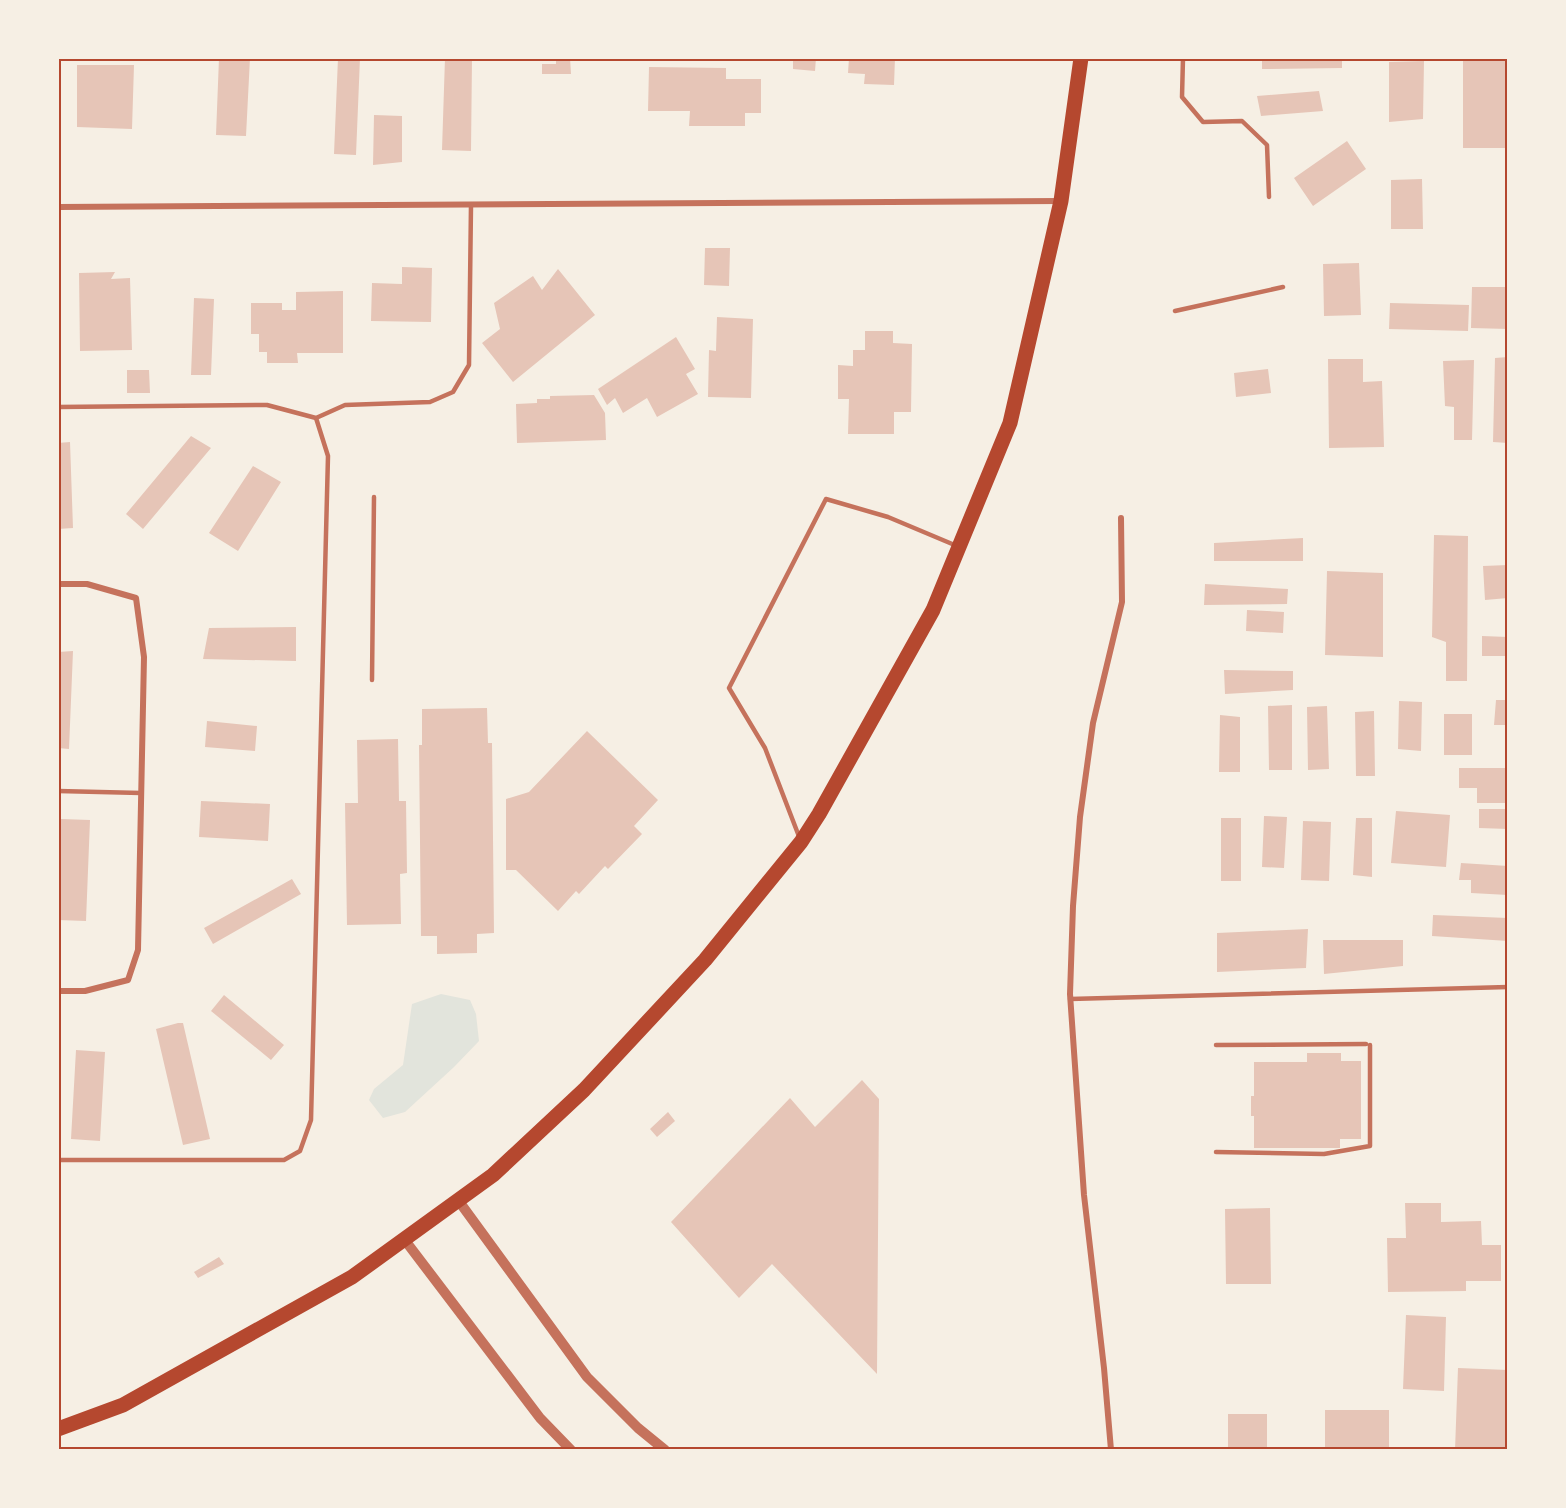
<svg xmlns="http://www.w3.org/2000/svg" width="1566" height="1508" font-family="Roboto,sans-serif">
<rect width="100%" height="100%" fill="#f6efe4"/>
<!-- green -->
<path fill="#e2e4dc" d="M441 994 470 1000 476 1014 479 1041 454 1067 405 1112 383 1118 369 1100 374 1089 403 1065 412 1004Z"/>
<!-- building -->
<path fill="#e6c5b7" d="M219 58H250L246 136 216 135Z
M338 58H360L356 155 334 154Z
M445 58H472L471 151 442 150Z
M556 58H570L571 74H542V64H556Z
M793 58H816L815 71 793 69Z
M849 58H895L894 85 864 84 865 74 848 73Z
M1262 58H1342V68L1262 69Z
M1463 58H1507L1508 148H1463Z
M1424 61 1423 119 1389 122V62Z
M77 65H134L132 129 77 127Z
M649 67 726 68V79H761V113H745V126H689L690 111H648Z
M1319 91 1323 111 1261 116 1257 96Z
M374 115 402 116V162L373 165Z
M1347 141 1366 169 1313 206 1294 178Z
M1422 179 1423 229H1391V180Z
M705 248H730L729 286 704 285Z
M1359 263 1361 315 1324 316 1323 264Z
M402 267 432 268 431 322 371 321 372 283 402 284Z
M558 269 595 315 513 382 482 343 500 329 494 303 533 276 542 290Z
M115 272 111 279 130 278 132 350 80 351 79 273Z
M1472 287H1508V329L1471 328Z
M343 291V353H297L298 363H267V352H259V334H251V303H282V310H296V292Z
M194 298 214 299 211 375H191Z
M1390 303 1469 305 1468 331 1389 329Z
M717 317 753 319 751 398 708 397 709 350 716 351Z
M865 331H893V343L912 344 911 412H894V434H848L849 399H838V365L853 366V350H865Z
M676 337 695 369 686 374 698 394 657 417 647 398 623 413 615 398 607 405 598 389Z
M1508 357V443L1493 442 1495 358Z
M1328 359H1363V382L1382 381 1384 447 1329 448Z
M1474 360 1472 440H1454V407L1445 406 1443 361Z
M1268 369 1271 393 1236 397 1234 373Z
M127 370H149L150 393H127Z
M594 395 605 413 606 440 517 443 516 404 537 403V399H550V396Z
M191 436 211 448 143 529 126 514Z
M70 442 73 528 58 529V443Z
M253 466 281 482 238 551 209 533Z
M1434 535 1468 536 1467 681H1446V642L1432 637Z
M1303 538V561H1214V543Z
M1508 565V598L1485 600 1483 566Z
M1327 571 1383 573V657L1325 655Z
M1205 584 1288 589 1287 604 1204 605Z
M1247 610 1284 612 1283 633 1246 631Z
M296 627V661L203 659 209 628Z
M1482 636 1508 637V656H1482Z
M73 651 69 749 58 748V652Z
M1224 670 1293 671V690L1225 694Z
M1496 700H1508V725H1494Z
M1399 701 1422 702 1421 751 1398 749Z
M1292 705V770H1269L1268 706Z
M1327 706 1329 769 1308 770 1307 707Z
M487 708 488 743H492L494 933 477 934V953L437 954V936H421L419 745H422V709Z
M1374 711 1375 776H1356L1355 712Z
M1444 714H1472V755H1444Z
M1220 715 1240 717V772H1219Z
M207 721 257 726 255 751 205 747Z
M587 731 658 800 634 826 642 834 608 869 605 866 579 894 576 891 558 911 516 870H506V799L529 792Z
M398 739 399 801H406L407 873 400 874 401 924 347 925 345 803H358L357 740Z
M1459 768H1508V803H1477V788H1459Z
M201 801 270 804 268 841 199 837Z
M1479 809H1508V829L1479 828Z
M1396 811 1450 815 1446 867 1391 863Z
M1264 816 1287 817 1284 868 1262 867Z
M1221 818H1241V881H1221Z
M1356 818H1372V877L1353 875Z
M61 819 90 820 86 921 58 920V837L60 838Z
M1303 821 1331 822 1329 881 1301 880Z
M1461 863 1508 866V895L1471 893V880H1459Z
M292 879 301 894 213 944 204 928Z
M1433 915 1508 918V941L1432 936Z
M1308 929 1306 968 1217 972V933Z
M1323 940H1403V966L1324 974Z
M224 995 284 1045 271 1060 211 1011Z
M178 1023H183L210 1139 183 1145 156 1029Z
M76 1050 105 1052 100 1141 71 1139Z
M1307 1053H1341V1061H1361V1139H1340V1148H1254V1116H1251V1096H1254V1062H1307Z
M862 1080 879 1099 877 1374 772 1264 739 1298 671 1222 790 1098 815 1127Z
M668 1112 675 1121 657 1137 650 1129Z
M1405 1203H1441V1222L1481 1221 1482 1245H1501V1281H1466V1291L1388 1292 1387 1238H1406Z
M1270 1208 1271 1284H1226L1225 1209Z
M219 1257 224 1264 198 1278 194 1272Z
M1406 1315 1446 1317 1444 1391 1403 1389Z
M1458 1368 1508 1370V1450H1455Z
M1325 1410H1389V1450H1325Z
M1228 1414H1267V1447H1228Z"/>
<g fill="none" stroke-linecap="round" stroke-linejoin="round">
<!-- service -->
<path stroke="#c5725c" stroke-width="4.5" d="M1183 58 1182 97 1203 122 1242 121 1267 145 1269 197
M1175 311 1283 287
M58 407 267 405 316 418 328 456 311 1120 300 1151 284 1160H58
M316 418 345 405 430 402 453 392 469 365 471 205
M372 680 374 497
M58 791 141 793
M800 839 765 748 729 688 826 499 888 517 957 546
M1070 999 1508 987
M1216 1045 1366 1044
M1216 1152 1324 1154 1370 1146V1045"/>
<!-- minor -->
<path stroke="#c5725c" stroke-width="6" d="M58 207 1060 201
M58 584H87L136 598 144 657 138 950 128 980 85 991H58
M1111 1450 1104 1368 1084 1195 1070 994 1073 906 1080 817 1093 723 1122 602 1121 518"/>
<!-- tertiary -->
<path stroke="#c5725c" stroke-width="10" d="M458 1200 587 1377 638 1428 665 1450
M404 1239 540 1418 571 1450"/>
<!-- primary -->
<path stroke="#b5482f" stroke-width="15" d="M58 1429 123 1405 352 1277 493 1175 584 1090 705 960 801 842 819 814 933 610 1010 423 1061 201 1081 58"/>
</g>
<!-- border -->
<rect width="1566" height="1508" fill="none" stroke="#f6efe4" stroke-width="120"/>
<rect x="60" y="60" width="1446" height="1388" fill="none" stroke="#b5482f" stroke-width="2"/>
</svg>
